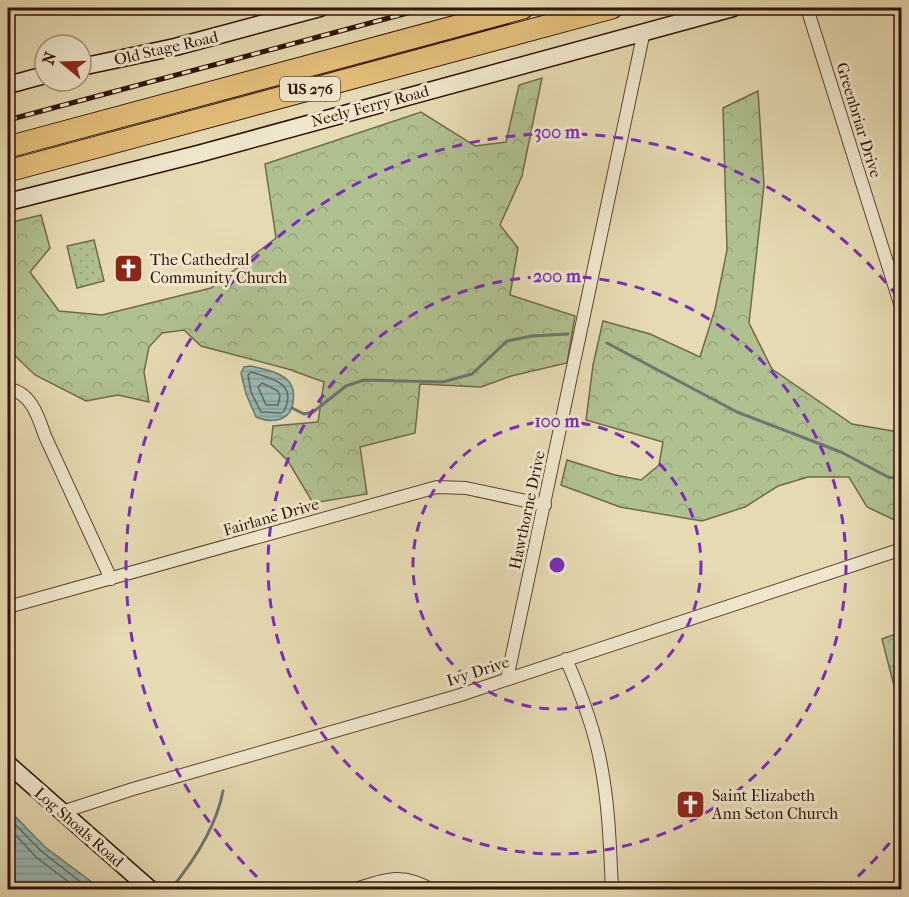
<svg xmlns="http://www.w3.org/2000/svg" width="909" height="897" font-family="'IM FELL French Canon',serif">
<defs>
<pattern id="forest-crowns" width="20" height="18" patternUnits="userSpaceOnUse" patternTransform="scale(1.5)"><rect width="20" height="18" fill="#b0c190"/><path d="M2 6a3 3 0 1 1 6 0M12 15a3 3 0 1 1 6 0" fill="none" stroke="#98a57b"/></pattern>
<pattern id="park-dots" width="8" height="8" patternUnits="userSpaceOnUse" patternTransform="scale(1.5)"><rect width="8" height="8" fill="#b0c190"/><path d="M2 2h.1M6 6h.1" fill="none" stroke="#98a57b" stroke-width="1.8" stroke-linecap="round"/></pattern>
<pattern id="water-rules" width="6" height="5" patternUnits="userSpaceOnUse" patternTransform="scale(1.5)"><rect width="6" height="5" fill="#98b9b4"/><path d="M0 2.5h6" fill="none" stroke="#839e99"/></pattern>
</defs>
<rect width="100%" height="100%" fill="#e6dab2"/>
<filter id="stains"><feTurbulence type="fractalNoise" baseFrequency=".00333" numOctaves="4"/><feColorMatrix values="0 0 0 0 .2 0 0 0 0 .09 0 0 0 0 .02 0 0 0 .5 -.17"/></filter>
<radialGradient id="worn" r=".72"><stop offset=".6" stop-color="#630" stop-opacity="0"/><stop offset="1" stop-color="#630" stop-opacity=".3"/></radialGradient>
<!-- forest -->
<path fill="url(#forest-crowns)" stroke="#706a4b" stroke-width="1.5" d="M542 78 522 176 500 225 518 248 510 295 575 316 567 363 511 376 481 387 420 384 415 433 360 447 367 494 313 503 288 461 271 444 273 426 318 422 324 382 288 369 201 346 184 330 162 333 149 347 144 372 149 402 118 395 86 401 35 375 8 349V223L41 215 50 248 30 272 59 311 102 315 211 288 276 238 265 164 421 112 475 146 506 142 519 85Z
M758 91 764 185 749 323 772 369 852 424 899 432 901 398V523L867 507 849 477H808L778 486 745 507 702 521 620 507 561 485 567 460 615 475 641 480 659 465 663 442 586 420 593 365 603 321 650 334 700 357 715 309 727 250 723 108Z
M901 632H902L901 713 882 639Z"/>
<!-- park -->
<path fill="url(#park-dots)" stroke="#706a4b" stroke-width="1.5" d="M94 240 104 281 77 288 67 246Z"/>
<!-- water -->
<path fill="url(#water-rules)" stroke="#6e766e" stroke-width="1.5" d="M251 366C263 369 282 372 290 383 294 389 294 396 293 402 291 421 272 424 256 417L246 394 241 373 244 367Z
M8 809 45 847 101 889H18L8 873Z"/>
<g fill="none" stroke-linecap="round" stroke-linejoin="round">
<!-- shore -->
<path stroke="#64665d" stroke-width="1.5" d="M251 372C271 378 298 383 284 411L281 413 261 412 251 392 248 375Z
M262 383 278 391 280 396 278 405H266L258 387Z
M8 817 41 851 91 890
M8 827 36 857 79 890"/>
<!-- stream -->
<path stroke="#6e766e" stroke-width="3" d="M607 343 737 412 841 452 888 477 902 479
M292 408 304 414 313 412 346 386 364 380 443 382 472 374 507 341 532 336 568 334
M170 890C194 861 216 828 223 791"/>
<defs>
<path id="street" d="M807 8 902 310
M8 389C31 392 38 416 45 436L111 579
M8 607 437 487 466 488 545 505
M566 659C580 691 595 731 601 765 609 806 610 848 612 890
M507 679 644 31
M62 812 133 789 457 696 902 549
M352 890C384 880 401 871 432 890"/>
<path id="secondary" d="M81 67 175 47 320 8
M8 85 45 75
M8 202 198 154 733 8
M8 764 151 890"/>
<path id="highway" d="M8 147 523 8
M8 171 612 8"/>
</defs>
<!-- street casing -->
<use href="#street" stroke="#5e4431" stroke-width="14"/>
<!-- secondary casing -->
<use href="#secondary" stroke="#301206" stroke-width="19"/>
<!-- highway casing -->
<use href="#highway" stroke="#301206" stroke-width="23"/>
<!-- street -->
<use href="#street" stroke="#efe7cd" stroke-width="12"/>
<!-- secondary -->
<use href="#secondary" stroke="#efe7cd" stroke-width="16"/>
<!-- highway -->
<use href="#highway" stroke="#e3bd79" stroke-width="21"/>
<defs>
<path id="rail" d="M8 120 426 8"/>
</defs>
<!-- rail casing -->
<use href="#rail" stroke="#301206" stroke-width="5"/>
<!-- rail -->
<use href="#rail" stroke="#efe7cd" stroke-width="3" stroke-dasharray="9" stroke-linecap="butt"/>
</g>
<!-- distance rings -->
<g fill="none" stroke="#7b2cbf" stroke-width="3" stroke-dasharray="10 8">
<circle cx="557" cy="565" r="144"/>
<circle cx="557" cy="565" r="289"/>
<path d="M901 829A433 433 0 0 1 844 889M270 889A433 433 0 1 1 901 301"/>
</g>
<!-- icons -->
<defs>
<symbol id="church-square" viewBox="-11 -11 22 22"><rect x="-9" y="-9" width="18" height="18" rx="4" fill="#8f2418" stroke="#efe7cd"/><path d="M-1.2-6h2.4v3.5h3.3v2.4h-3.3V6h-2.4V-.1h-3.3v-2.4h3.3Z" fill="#fff"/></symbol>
</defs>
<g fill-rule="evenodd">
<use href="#church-square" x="112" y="252" width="33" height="33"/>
<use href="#church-square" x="674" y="788" width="33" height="33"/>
</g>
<g text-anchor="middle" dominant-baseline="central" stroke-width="6" stroke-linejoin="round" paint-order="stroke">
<!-- shield labels -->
<rect fill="#efe7cd" stroke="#695242" stroke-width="1.5" x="280" y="77" width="60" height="24" rx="4.5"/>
<g font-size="15" font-weight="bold" fill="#301206">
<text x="310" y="89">US 276</text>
</g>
<!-- street labels -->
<g font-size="16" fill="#301206" stroke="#efe7cd">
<text transform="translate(166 48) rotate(-13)">Old Stage Road</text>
<text transform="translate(370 106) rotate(-15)">Neely Ferry Road</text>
<text transform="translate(859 120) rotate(73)">Greenbriar Drive</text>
<text transform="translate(527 510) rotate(-78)">Hawthorne Drive</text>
<text transform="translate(271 517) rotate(-16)">Fairlane Drive</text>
<text transform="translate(478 671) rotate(-18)">Ivy Drive</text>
<text transform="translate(79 827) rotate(41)">Log Shoals Road</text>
</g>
<!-- poi labels -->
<g font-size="16" fill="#301206" stroke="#efe7cd" text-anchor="start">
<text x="150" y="259">The Cathedral<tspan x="150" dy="18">Community Church</tspan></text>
<text x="712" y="795">Saint Elizabeth<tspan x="712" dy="18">Ann Seton Church</tspan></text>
</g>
</g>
<circle cx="557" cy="565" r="9" fill="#7b2cbf" stroke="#efe7cd" stroke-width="3"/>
<g font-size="18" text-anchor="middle" font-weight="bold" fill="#7b2cbf" stroke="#efe7cd" stroke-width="6" stroke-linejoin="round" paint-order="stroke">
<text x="557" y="138">300 m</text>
<text x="557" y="282">200 m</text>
<text x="557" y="427">100 m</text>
</g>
<!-- margin -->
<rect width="909" height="897" fill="none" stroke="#e6dab2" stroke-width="30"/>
<rect x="9" y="9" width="891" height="879" fill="none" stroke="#301206" stroke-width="3"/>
<rect x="15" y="15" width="879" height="867" fill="none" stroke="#301206" stroke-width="1.5"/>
<!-- north arrow -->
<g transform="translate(63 63) rotate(289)"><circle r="28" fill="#efe7cd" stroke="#a3927d" stroke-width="1.5"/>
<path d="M0-4.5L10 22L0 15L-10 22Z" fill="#8f2418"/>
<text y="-9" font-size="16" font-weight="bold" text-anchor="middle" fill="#301206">N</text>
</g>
<rect width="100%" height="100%" filter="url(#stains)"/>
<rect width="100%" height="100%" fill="url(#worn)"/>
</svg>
